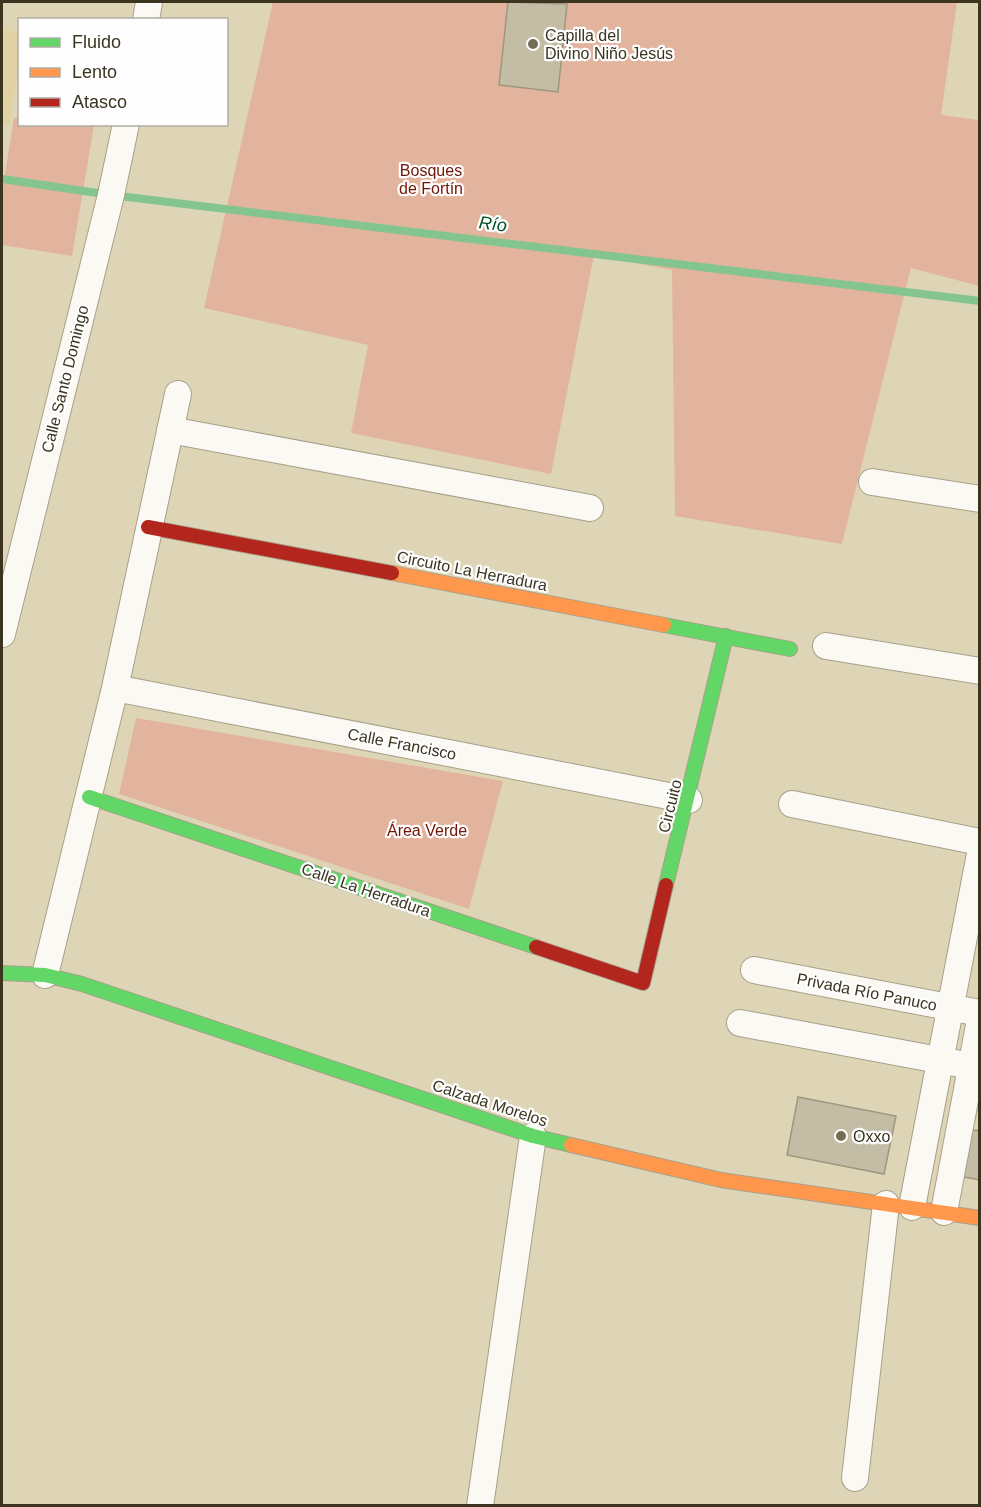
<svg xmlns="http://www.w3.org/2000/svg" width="981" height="1507" font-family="Helvetica,sans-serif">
<rect width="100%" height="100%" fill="#ded5b7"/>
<!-- built -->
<path fill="#e1d2a3" d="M2 29 19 32V66L9 125 2 124Z"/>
<!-- green -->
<path fill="#e3b49d" d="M273 2H957L941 115 979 120V286L911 268 842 544 675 516 672 270 594 255 551 474 351 433 368 345 204 308Z
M14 118H19L20 124 94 126 72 256 2 245V193Z
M136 718 503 781 469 909 119 794Z"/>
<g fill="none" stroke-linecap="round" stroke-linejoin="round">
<!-- stream -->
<path stroke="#84c48e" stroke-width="8" d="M2 179 111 195 980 301"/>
</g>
<!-- building -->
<path fill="#c4bda5" stroke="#9e977f" stroke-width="1.5" d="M508 2 567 4 558 92 499 85Z
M798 1097 896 1116 884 1174 787 1155Z
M967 1129 980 1131V1180L959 1176Z"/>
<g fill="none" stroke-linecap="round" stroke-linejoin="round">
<defs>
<path id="street" d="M146 20 149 2
M170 430 590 508
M872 482 980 499
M2 634 111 195 126 124
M826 646 980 671
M115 688 689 800
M792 804 980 842
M754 970 980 1013
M45 975 115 688 178 394
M740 1023 971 1066
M912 1207 980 854
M944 1212 980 1020
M855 1478 886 1204
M480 1506 533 1136"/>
<path id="fast" d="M664 625 790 649
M89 797 536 947
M666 885 726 636
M2 973 45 975 82 984 533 1136 571 1145"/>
<path id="slow" d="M392 573 664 625
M571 1145 721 1180 980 1218"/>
<path id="jam" d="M148 527 392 573
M536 947 643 983 666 885"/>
</defs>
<!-- street casing -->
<use href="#street" stroke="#a7a089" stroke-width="28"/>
<!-- fast casing -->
<use href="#fast" stroke="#a7a089" stroke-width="16"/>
<!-- slow casing -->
<use href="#slow" stroke="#a7a089" stroke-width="16"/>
<!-- jam casing -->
<use href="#jam" stroke="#a7a089" stroke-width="16"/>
<!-- street -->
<use href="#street" stroke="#faf9f4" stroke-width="26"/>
<!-- fast -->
<use href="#fast" stroke="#63d668" stroke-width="14"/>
<!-- slow -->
<use href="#slow" stroke="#ff974d" stroke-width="14"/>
<!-- jam -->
<use href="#jam" stroke="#b3261e" stroke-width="14"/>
</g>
<!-- markers -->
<g fill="#746c54" stroke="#fefefe" stroke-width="2">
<circle cx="533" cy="44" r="6"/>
<circle cx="841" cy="1136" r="6"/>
</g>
<g text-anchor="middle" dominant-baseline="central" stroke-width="4.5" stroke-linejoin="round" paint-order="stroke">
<!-- poi labels -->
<g font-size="16" fill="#3b341f" stroke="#fefefe" text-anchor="start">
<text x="545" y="35">Capilla del<tspan x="545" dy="18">Divino Niño Jesús</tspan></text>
<text x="853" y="1136">Oxxo</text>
</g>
<!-- park labels -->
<g font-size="16" fill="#711504" stroke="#fefefe">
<text x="431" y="170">Bosques<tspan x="431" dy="18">de Fortín</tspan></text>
<text x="427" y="830">Área Verde</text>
</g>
<!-- street labels -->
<g font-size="16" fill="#3b341f" stroke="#fefefe">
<text transform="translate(65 379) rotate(-76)">Calle Santo Domingo</text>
<text transform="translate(472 571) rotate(11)">Circuito La Herradura</text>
<text transform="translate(402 744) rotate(11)">Calle Francisco</text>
<text transform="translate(670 806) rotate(-76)">Circuito</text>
<text transform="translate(366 890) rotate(19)">Calle La Herradura</text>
<text transform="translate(867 992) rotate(11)">Privada Río Panuco</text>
<text transform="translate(490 1103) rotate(18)">Calzada Morelos</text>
</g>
<!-- water labels -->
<g font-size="18" font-style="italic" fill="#055128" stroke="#fefefe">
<text transform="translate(493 224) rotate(7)">Río</text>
</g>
</g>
<!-- border -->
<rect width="981" height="1507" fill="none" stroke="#3b341f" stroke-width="6"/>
<!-- legend -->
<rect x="18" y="18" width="210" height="108" fill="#fefefe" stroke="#b0ada5" stroke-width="1.5"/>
<rect x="30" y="38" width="30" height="9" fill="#63d668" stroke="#b0ada5" stroke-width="1.5"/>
<text x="72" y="48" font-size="18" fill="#3b341f">Fluido</text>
<rect x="30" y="68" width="30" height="9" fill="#ff974d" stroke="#b0ada5" stroke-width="1.5"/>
<text x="72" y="78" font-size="18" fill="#3b341f">Lento</text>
<rect x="30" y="98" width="30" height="9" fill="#b3261e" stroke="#b0ada5" stroke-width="1.5"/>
<text x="72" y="108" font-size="18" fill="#3b341f">Atasco</text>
</svg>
